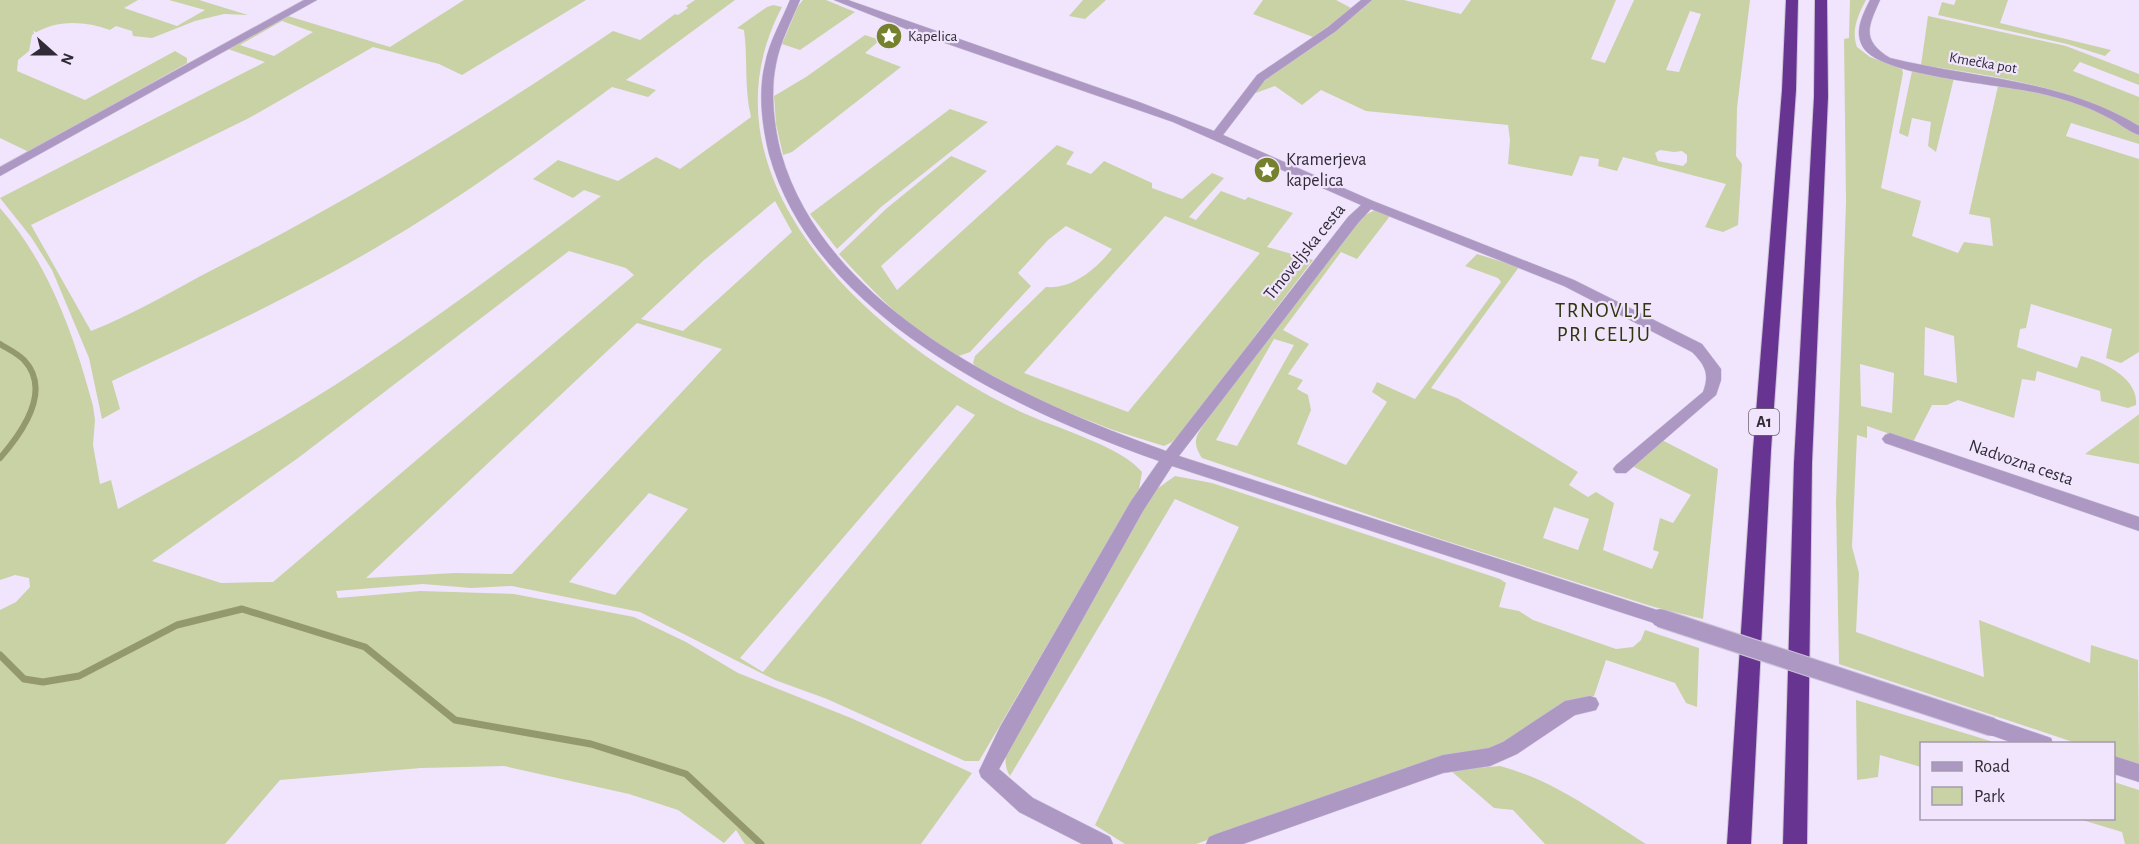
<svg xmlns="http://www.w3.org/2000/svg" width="2139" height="844" font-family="'Alegreya Sans',sans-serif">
<rect width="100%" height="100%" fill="#f0e5fc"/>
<!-- green -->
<path fill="#c9d2a5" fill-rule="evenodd" d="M0 0H138L124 8 177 26 205 10 169 0H199L248 15 224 14 195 21 152 38 133 36 132 31 116 26 110 30C84 21 56 19 32 35L29 51 18 60 17 71 85 100 175 51 187 58V63L29 152 0 138Z
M464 0H586L462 75 439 64 373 47 249 118 31 225 91 331C133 315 175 289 216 268 354 198 485 118 613 31L640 40 675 14 678 15 688 8 686 6 695 0H735L626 80 656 90 648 97 612 87C534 144 456 202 372 250 288 299 200 339 112 381L120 409 102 419 89 358 52 270 31 237 0 198 265 62 225 48 288 16 390 47ZM282 21 313 32 274 56 240 45Z
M803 0H826L855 12 800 50 782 44 798 6Z
M1083 0H1106L1085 19 1069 16Z
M1263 0H1336L1353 9 1313 37 1253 14Z
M1372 0H1404L1461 14 1471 0H1616L1591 59 1605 63 1634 0H1750L1737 108 1736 156 1742 164 1738 225 1723 232 1705 227 1726 184 1623 157 1617 171 1598 166 1599 159 1580 156 1572 176 1508 164 1510 140 1508 125 1366 111 1321 90 1302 105 1275 86 1253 94C1285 55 1336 35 1372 0ZM1690 11 1701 14 1679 72 1666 70ZM1660 150 1674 152 1682 151 1687 155V162L1683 166 1658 161 1655 153Z
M1850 0H1866C1858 15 1851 30 1857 47L1870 57 1902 69 1903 73 1881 188 1921 201 1912 236 1958 253 1964 242 1993 246 1990 218 1969 214 1998 86 1954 78 1936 152 1928 146 1931 122 1912 118 1908 137 1899 133 1912 71C1988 82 2076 86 2139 135V144L2071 123 2066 136 2139 159V352L2121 363 2106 358 2112 329 2031 304 2026 328 2020 329 2017 347 2077 368 2081 356C2101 361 2139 377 2136 405L2128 408 2101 401 2100 391 2037 371 2035 381 2022 379 2014 418 1958 400 1947 405H1932L1913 442 1867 426V438L1857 435 1852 547 1859 573 1856 632 1984 677 1979 620 2090 663 2091 645 2138 660 2139 765 2114 756V744L2076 743 1839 664 1836 502 1846 202 1844 39 1849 38ZM1925 327 1954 336 1957 383 1924 375ZM1860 364 1894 373 1892 413 1861 406Z
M1956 0H2008L2000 23 2111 50 2105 56 2067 44 1938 15 1942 2 1954 5Z
M773 5 782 7C690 181 879 345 1021 412 1053 427 1121 446 1142 472L1139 489 979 761H965L827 699 775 680 640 612 512 586 471 588 423 584 336 591 338 598 420 591 514 594 634 617 686 642 738 673 851 718 972 773 921 844H745L736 830 724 843 678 810 629 794 504 766 421 768 280 780 225 844H0V610L16 602 30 587 29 578 15 575 0 580V208C49 264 74 335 93 406L95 420 93 445 100 484 111 480 118 509C200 464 283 420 361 368 443 314 522 254 601 196L584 190 573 198 533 179 558 160 618 181 656 157 680 169 751 117C744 88 748 59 744 30L737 28 767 7ZM775 201 792 232 683 331 641 319 703 261ZM569 251 626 268 634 275 273 582 221 583 152 561 298 458ZM637 323 722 349 512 574 455 573 366 578ZM957 405 975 415 763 672 740 658ZM649 493 688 509 615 595 569 582Z
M1928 16 2066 46 2139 74V85L2080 62 2073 71 2139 97V127C2074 87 1996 76 1921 65Z
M865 35 880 40 865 53 901 67 792 152 783 155 776 124 774 96 806 77Z
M950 109 988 122 881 207 837 249 810 214Z
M1057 145 1074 152 1066 164 1091 174 1104 161 1152 183V188L1182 199 1212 173 1224 178 1189 217 1196 220 1221 191 1245 200 1248 197 1293 213 1267 247 1313 260 1180 434 1172 442 1164 446 1113 430 1044 403 976 367 973 363 975 356 1046 287C1073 289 1096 269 1112 249L1066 226 1048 240 1018 273 1031 286 970 352 959 356C916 338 870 288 839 254L887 208 951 156 987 171 881 266 897 290ZM1165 216 1260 253 1128 412 1024 373Z
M1375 210 1390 216 1357 259 1341 252 1283 330 1309 344 1288 374 1303 380 1297 389 1308 395 1311 410 1297 444 1346 465 1387 402 1372 392 1377 382 1415 399 1501 282 1498 278 1465 266 1477 254 1519 267 1431 388 1457 398 1578 472 1569 485 1588 497 1596 492 1614 503 1603 550 1652 569 1659 552 1653 550 1660 518 1673 523 1691 495 1632 466 1662 440 1718 469 1703 619 1654 607 1440 539 1202 458C1189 438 1199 433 1211 414L1361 217ZM1274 339 1294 345 1237 446 1216 440ZM1554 507 1589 519 1578 550 1543 538Z
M2139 414V464L2085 454 2138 415Z
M1175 476 1212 483 1500 579 1506 583 1499 607 1519 611 1533 620 1616 649 1633 647 1641 640 1645 630 1699 648 1697 707 1686 703 1675 683 1606 660 1594 696 1566 701 1513 739 1487 752 1281 814 1196 844H1125L1095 825 1239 527 1175 499 1010 776C999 759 1011 741 1018 724L1154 491Z
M1856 700 1997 743 1922 744 1921 767 1880 755 1878 777 1857 780Z
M1500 766C1556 781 1598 814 1646 844H1545L1513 810 1494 808 1450 770Z
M2114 782 2139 790V844H2125L2122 832 2079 819 2114 818Z"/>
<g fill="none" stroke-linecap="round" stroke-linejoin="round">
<!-- stream-far1 -->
<path stroke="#93996d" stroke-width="6" d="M0 344C8 349 17 353 24 360 53 391 21 434 0 458"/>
<!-- stream -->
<path stroke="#93996d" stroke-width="7" d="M0 655 24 679 43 682 79 676 177 625 242 609 365 647 455 720 591 744 686 774 761 844"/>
<defs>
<path id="minor" d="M304 0H317L0 176V167Z
M790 0H800C792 20 780 42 776 64 770 92 774 126 781 153 826 311 1024 401 1166 451L1348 217 1361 205 1173 122 919 34 834 0H848L1139 102 1214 131 1257 75 1328 27 1361 0H1372L1336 31 1265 80 1223 135 1373 201 1574 280 1702 344 1721 369V380L1716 395 1626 473H1616L1613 469 1616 465 1703 392C1710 374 1705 365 1692 352L1564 286 1371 209 1358 223 1179 456 1660 611 1666 613 1669 618 1666 623 1660 625 1172 466 1143 511 999 769 1033 798 1110 837 1113 844H1082L1019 812 981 777 979 771 1000 727 1131 501 1159 461C1013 409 814 316 769 154 762 126 758 92 765 64 769 42 782 20 790 0Z
M1870 0H1880C1868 27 1861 40 1890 58 1976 79 2061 79 2139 126V135C2127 131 2118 122 2107 117 2089 107 2067 100 2047 95 2006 84 1892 78 1866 51 1852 35 1862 16 1870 0Z
M1890 433 2139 517V531L1885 443 1882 439 1885 435Z
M1590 696 1596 698 1599 704 1596 710 1575 715 1517 754 1490 766 1443 773 1243 844H1206L1209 837 1216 834 1443 755 1489 748 1503 742 1565 701Z
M1992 718 2051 738 2053 744H2016L1985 733 1983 727 1985 721Z
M2114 756 2139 764V782L2114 774Z"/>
<path id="highway" d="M1786 0H1798L1796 90 1771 450 1751 844H1727L1753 450 1782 90Z
M1815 0H1827L1828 97 1812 463 1807 844H1783L1794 463 1814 97Z"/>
</defs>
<!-- minor casing -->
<use href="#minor" stroke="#cdc4d8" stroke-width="1"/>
<!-- highway casing -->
<use href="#highway" stroke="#cdc4d8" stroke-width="2"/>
<!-- minor -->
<use href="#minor" fill="#ad98c4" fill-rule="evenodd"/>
<!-- highway -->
<use href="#highway" fill="#683491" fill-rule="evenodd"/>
<defs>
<path id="minor-bridge" d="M1660 618 1992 727"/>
</defs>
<!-- minor-bridge casing -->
<use href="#minor-bridge" stroke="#cdc4d8" stroke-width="20" stroke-linecap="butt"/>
<!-- minor-bridge -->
<use href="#minor-bridge" stroke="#ad98c4" stroke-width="18"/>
</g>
<!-- icons -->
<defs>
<symbol id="sight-disc" viewBox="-11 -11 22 22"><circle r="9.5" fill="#76812e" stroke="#f0e5fc"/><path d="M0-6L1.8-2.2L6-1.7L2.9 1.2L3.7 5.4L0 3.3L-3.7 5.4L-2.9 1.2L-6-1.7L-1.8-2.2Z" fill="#fff"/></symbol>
</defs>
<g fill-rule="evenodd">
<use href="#sight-disc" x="874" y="21" width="30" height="30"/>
<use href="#sight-disc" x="1252" y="155" width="30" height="30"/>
</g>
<g text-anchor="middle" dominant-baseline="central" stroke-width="4.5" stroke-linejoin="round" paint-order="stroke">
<!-- far-poi labels -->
<g font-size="15" fill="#302b36" stroke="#f0e5fc" text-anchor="start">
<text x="908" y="36">Kapelica</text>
</g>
<!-- far-street labels -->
<g font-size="15" fill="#302b36" stroke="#f0e5fc">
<text transform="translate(1983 63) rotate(10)">Kmečka pot</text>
</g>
<!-- shield labels -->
<rect fill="#f0e5fc" stroke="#6a6371" stroke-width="1.5" x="1749" y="409" width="30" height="26" rx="4.5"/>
<g font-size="16" font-weight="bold" fill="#302b36">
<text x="1764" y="422">A1</text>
</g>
<!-- poi labels -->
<g font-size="18" fill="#302b36" stroke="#f0e5fc" text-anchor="start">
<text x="1286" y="160">Kramerjeva<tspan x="1286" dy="21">kapelica</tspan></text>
</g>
<!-- street labels -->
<g font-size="18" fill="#302b36" stroke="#f0e5fc">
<text transform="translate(1305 252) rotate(-51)">Trnoveljska cesta</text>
<text transform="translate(2021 463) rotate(19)">Nadvozna cesta</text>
</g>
<!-- quarter labels -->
<g font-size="21" letter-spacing="1.5" fill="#30360e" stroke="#f0e5fc">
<text x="1604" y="310">TRNOVLJE<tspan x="1604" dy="24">PRI CELJU</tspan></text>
</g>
</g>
<!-- legend -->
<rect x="1920" y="742" width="195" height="78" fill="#f0e5fc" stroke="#a39bad" stroke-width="1.5"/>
<rect x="1932" y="762" width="30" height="9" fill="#ad98c4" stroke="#a39bad" stroke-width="1.5"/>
<text x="1974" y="772" font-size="18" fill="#302b36">Road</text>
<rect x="1932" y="787" width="30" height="18" fill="#c9d2a5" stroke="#a39bad" stroke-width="1.5"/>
<text x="1974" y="802" font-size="18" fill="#302b36">Park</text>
<!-- north arrow -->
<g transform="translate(54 54) rotate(111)" stroke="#f0e5fc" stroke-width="4.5" paint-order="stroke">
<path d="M0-4.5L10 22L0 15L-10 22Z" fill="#302b36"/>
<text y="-9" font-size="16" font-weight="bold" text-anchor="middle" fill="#302b36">N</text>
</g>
</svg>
